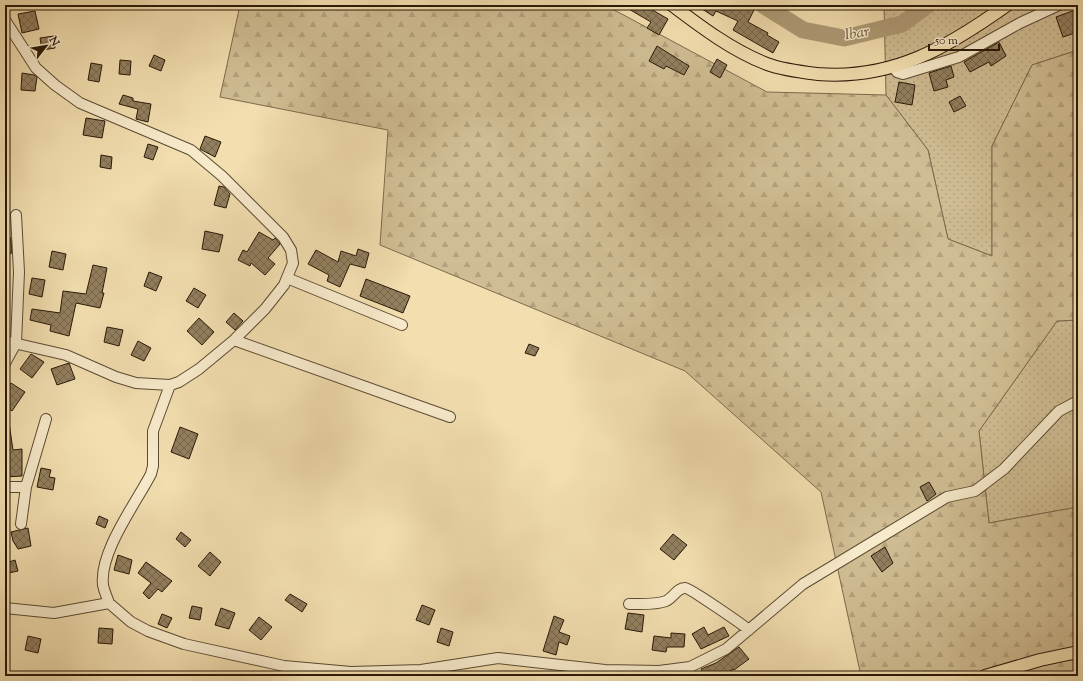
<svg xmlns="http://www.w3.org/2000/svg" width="1083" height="681" font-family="'Sorts Mill Goudy',serif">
<defs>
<pattern id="grass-dots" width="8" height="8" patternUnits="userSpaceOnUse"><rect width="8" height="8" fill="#d0bd93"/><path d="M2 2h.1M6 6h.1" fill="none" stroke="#b3a27d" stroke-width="1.8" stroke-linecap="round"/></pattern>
<pattern id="forest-firs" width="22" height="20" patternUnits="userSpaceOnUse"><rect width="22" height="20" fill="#d0bd93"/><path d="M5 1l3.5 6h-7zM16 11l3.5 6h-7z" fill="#b3a27d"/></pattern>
<pattern id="building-cross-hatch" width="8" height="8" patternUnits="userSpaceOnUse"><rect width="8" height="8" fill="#927f5f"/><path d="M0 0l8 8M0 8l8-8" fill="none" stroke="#77674c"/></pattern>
</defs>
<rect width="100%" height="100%" fill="#f2deaf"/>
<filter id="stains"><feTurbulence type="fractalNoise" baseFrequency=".005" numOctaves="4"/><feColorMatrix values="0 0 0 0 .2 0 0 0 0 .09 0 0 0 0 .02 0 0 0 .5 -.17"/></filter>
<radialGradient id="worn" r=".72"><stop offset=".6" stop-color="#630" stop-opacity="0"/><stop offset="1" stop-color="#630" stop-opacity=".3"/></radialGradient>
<!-- grass -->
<path fill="url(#grass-dots)" stroke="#7c6b4e" d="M884 5H1078V50L1032 65 992 146V256L948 239 928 150 886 95Z
M1078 320V507L989 523 979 431 1057 321Z"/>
<!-- forest -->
<path fill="url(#forest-firs)" stroke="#7c6b4e" d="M240 5H605L767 92 886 95 928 150 948 239 992 256V146L1032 65 1078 50V320L1057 321 979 431 989 523 1078 507V676H861L821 492 685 371 380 245 388 130 220 97Z"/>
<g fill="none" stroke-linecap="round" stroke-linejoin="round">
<!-- river -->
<path stroke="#ae9b76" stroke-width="17" d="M763 5 803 30 844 38 902 24 928 5"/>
</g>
<!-- building -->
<path fill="url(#building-cross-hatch)" stroke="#291908" d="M622 5H651L649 8 668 19 659 35 647 28 651 22Z
M696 5H745L754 10 748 22 768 33 767 35 779 42 773 53 733 30 738 21 716 11 713 16Z
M1078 9V32L1063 37 1056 17Z
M35 11 39 29 22 33 18 14Z
M54 36 55 48 42 50 40 38Z
M999 42 1006 56 991 66 989 62 970 72 964 62Z
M657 46 689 66 684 75 666 66 664 69 649 61Z
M154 55 165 60 161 71 149 66Z
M717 59 727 65 720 78 710 72Z
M120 60 131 61 130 75 119 74Z
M91 63 102 65 99 82 88 80Z
M951 66 954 77 946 80 948 87 934 91 929 73Z
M22 73 34 75 37 77 35 91 21 90Z
M899 82 915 85 912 105 895 102Z
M123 95 133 98V101L151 104 148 122 136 119 138 109 119 104Z
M960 96 966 106 954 112 949 102Z
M86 118 105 121 102 138 83 135Z
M205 136 221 142 215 157 200 149Z
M148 144 158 147 153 160 144 157Z
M101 155 112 157 111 169 100 167Z
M219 186 224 187 230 194 226 208 214 205Z
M205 231 223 235 219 252 202 249Z
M259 232 273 240 275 238 280 244 268 258 275 264 265 275 251 263 250 266 238 260 243 250 247 252Z
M5 238H11L12 253 5 254Z
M358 249 369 253 365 268 350 264 340 287 327 281 329 275 308 264 316 250 338 262 341 251 356 256Z
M52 251 66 254 63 270 49 267Z
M93 265 107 268 102 293H104L100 308 76 303 69 336 50 331 51 325 30 320 32 309 60 313 63 291 86 294Z
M149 272 162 277 156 291 144 286Z
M32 278 45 280 42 297 29 294Z
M366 279 410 296 403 313 360 296Z
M194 288 206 295 198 308 186 301Z
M234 313 243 321 235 330 226 322Z
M199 318 214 332 202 345 187 331Z
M107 327 123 330 119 346 104 342Z
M138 341 151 348 144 361 131 355Z
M529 344 539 348 535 356 525 353Z
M31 354 44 362 32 378 20 369Z
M69 363 75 379 57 385 51 369Z
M11 383 25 392 12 411 5 406V393Z
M5 423H9L13 450 22 449V476L6 477Z
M180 427 198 434 189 459 171 452Z
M41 468 51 470 49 477 55 478 53 490 37 487Z
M929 482 936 494 927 501 920 487Z
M99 516 108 520 105 528 96 524Z
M28 528 31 546 18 549 13 541 11 532Z
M181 532 191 540 185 547 176 539Z
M673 534 687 545 674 560 660 549Z
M885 547 893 563 882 572 871 556Z
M210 552 221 562 210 576 198 566Z
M118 555 132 560 129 574 114 570Z
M15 560 18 571 9 573 6 563Z
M146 562 172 581 162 592 158 589 149 599 143 593 151 583 138 573Z
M290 594 307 604 302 612 285 600Z
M422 605 435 610 429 625 416 620Z
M192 606 202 608 200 620 189 618Z
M221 608 235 613 229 629 215 625Z
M628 613 644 615 642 632 625 629Z
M162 614 172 618 167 628 158 624Z
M554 616 564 620 559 632 570 636 567 645 559 642 556 655 543 651Z
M259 617 272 627 261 640 249 630Z
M704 627 708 635 724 627 729 636 701 649 692 634Z
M99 628 113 629 112 644 98 643Z
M441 628 453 632 449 646 437 642Z
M671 633 685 634 684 647H667L666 652 652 650 654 636 671 638Z
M28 636 41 639 38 653 25 650Z
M739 647 749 659 734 670V669L721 676H705L701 669 716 663Z"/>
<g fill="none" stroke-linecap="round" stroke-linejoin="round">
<defs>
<path id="minor" d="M5 20 36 68 55 85 80 103 191 150 222 176 283 237 291 250 293 263 284 285 265 309 234 340 199 369 179 382 170 385 136 383 116 377 66 355 5 341
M893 67 897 72 903 74 959 57 1020 23 1059 5
M287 278 402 325
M234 340 450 417
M5 363 16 343 19 272 16 215
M5 487H26
M21 524 26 487 46 419
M109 603C107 597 104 591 103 585 99 552 136 503 151 474L153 466V431L170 385
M629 604C640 604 656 605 666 601 673 598 677 588 685 588 690 588 743 625 749 630
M5 608 54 613 109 603 131 622 148 631 184 644 284 666 351 672 421 670 498 658 605 670 659 671 690 667 726 649 803 584 947 497 975 491 1004 469 1059 411 1078 401"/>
<path id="major" d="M672 5C701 27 733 51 767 64 783 70 801 72 818 74 893 80 948 47 1007 5
M985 676 1040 660 1078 652"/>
</defs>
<!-- minor casing -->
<use href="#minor" stroke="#5b4a32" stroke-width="12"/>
<!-- major casing -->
<use href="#major" stroke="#291908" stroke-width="14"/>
<!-- minor -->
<use href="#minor" stroke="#f7eacb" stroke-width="10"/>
<!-- major -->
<use href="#major" stroke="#f2deaf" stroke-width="12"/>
</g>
<g text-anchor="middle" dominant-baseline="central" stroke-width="3" stroke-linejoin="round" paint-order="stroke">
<!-- water labels -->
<g font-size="15" font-style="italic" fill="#5e4d34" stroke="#f7eacb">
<text transform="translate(857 34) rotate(-9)">Ibar</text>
</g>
</g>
<!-- margin -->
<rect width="1083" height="681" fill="none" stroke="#f2deaf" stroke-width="20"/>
<rect x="6" y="6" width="1071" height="669" fill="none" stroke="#291908" stroke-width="2"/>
<rect x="10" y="10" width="1063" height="661" fill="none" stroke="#291908"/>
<!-- north arrow -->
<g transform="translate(46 46) rotate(59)" stroke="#f7eacb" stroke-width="3" paint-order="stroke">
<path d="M0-3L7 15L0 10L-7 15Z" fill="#291908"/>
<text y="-6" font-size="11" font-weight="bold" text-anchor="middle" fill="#291908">N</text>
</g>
<!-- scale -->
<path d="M929 44v6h70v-6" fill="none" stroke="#291908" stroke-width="2"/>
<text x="935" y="44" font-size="12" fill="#291908" stroke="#f7eacb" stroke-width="3" paint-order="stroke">50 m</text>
<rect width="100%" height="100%" filter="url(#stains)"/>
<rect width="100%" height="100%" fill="url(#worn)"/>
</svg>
